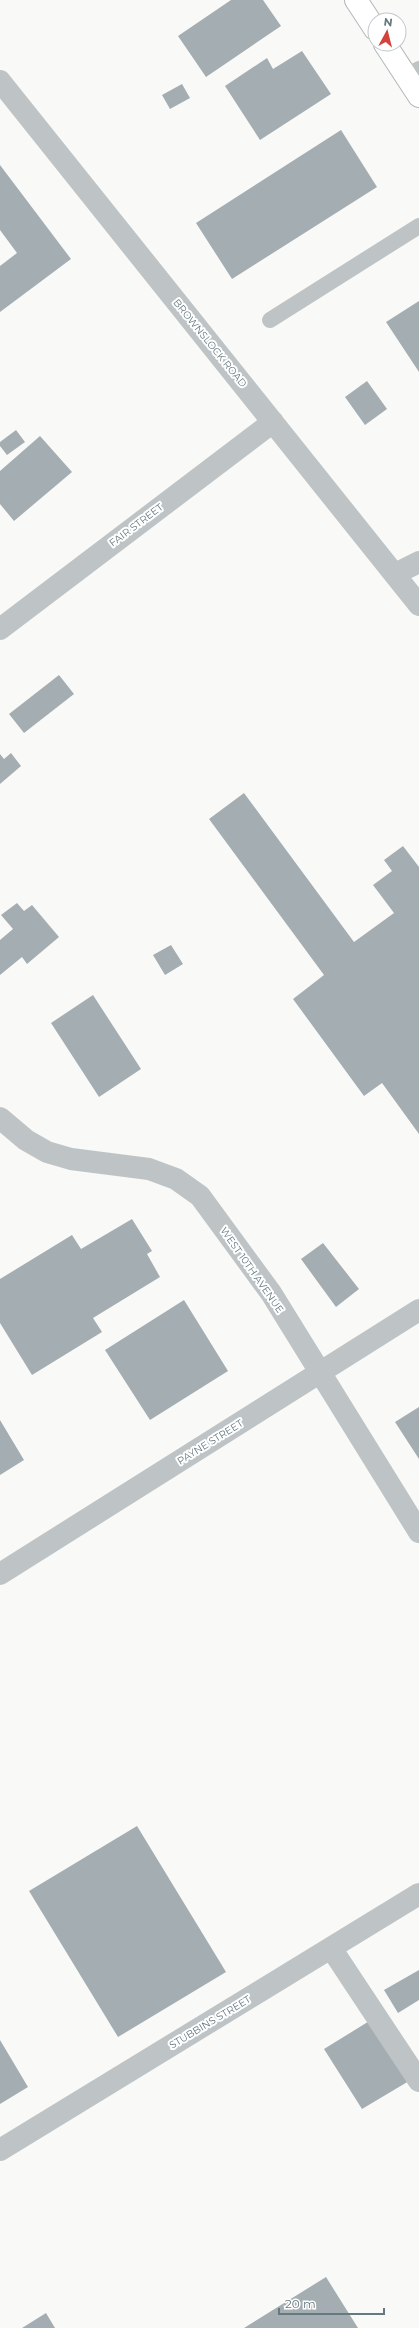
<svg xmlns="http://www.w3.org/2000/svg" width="419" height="2328" font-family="Montserrat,sans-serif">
<rect width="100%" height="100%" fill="#f9f9f7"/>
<!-- building -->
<path fill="#a4aeb2" d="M231 0H263L281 26 206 77 178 36Z
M302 51 331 94 260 140 225 86 267 58 273 69Z
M182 84 190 98 170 109 162 95Z
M341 130 377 187 232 279 196 223Z
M0 165 71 259 0 312V266L17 253 0 230Z
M419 301V372L386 322Z
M367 381 387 409 365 425 345 397Z
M16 430 25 442 7 455 0 446V442Z
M40 436 72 472 14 521 0 504V471Z
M59 675 74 694 24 733 9 714Z
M11 753 21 766 0 784V754L4 759Z
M244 793 354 942 394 913 373 885 392 871 384 860 403 846 419 867V1134L382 1083 364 1096 293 999 324 975 209 819Z
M17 903 24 911 32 905 59 937 27 964 22 957 0 975V940L13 929 1 915Z
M171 945 183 964 165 975 153 955Z
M93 995 141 1069 99 1097 51 1023Z
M132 1219 152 1251 147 1254 160 1277 93 1318 102 1332 32 1375 0 1323V1279L72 1235 81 1249Z
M323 1243 359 1289 336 1307 301 1259Z
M184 1300 228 1371 150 1420 105 1350Z
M419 1407V1459L395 1422Z
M0 1420 24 1460 0 1475Z
M137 1826 226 1972 118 2037 29 1891Z
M419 1970V2000L398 2013 384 1990Z
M371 2020 409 2081 362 2109 324 2049Z
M0 2040 28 2087 0 2104Z
M326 2277 358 2328H244Z
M46 2313 55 2328H22Z"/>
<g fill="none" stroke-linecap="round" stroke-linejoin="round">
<defs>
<path id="secondary" d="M356 0 375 29
M385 44 419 96"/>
</defs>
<!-- secondary casing -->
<use href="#secondary" stroke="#b1b8bb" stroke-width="24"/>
<!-- lane -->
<path stroke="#bec4c6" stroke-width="16" d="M406 76 419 69
M270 320 419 226"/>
<!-- street -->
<path stroke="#bec4c6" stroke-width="22" d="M0 81 419 605
M395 574 419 562
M0 629 273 422
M0 1118 26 1140 47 1152 71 1159 149 1169 176 1179 200 1196 271 1293 419 1532
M0 1574 419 1310
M331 1948 419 2081
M0 2150 419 1894"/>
<!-- secondary -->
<use href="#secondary" stroke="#fff" stroke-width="22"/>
</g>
<g text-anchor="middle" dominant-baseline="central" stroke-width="4" stroke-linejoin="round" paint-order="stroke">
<!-- street labels -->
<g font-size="10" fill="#66797f" stroke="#fff">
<text transform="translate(210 343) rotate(51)">BROWNSLOCK ROAD</text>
<text transform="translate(136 525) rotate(-37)">FAIR STREET</text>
<text transform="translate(252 1270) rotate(55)">WEST 10TH AVENUE</text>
<text transform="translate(210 1442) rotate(-32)">PAYNE STREET</text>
<text transform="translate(210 2022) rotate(-31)">STUBBINS STREET</text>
</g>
</g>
<!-- north arrow -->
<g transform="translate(387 32) rotate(7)"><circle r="19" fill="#ffffff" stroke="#c2c9cc"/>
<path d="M0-3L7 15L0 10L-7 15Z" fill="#d3423d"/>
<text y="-6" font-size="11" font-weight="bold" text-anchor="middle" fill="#66797f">N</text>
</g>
<!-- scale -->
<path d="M279 2308v6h105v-6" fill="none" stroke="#66797f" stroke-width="2"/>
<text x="285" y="2308" font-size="12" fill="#66797f" stroke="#ffffff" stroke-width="3" paint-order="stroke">20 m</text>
</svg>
